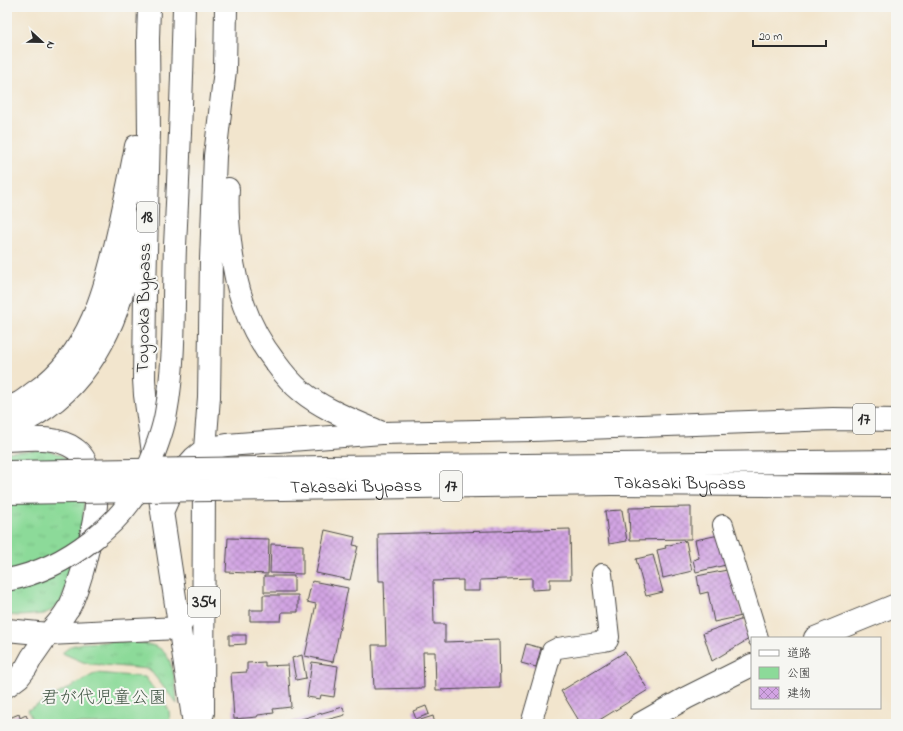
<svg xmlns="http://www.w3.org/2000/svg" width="903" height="731" font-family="'Indie Flower','Klee One',sans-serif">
<defs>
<pattern id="grass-tufts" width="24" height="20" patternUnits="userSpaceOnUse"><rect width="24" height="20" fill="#8cda99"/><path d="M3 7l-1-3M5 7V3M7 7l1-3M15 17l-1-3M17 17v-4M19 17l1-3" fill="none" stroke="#79bb84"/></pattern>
<pattern id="building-cross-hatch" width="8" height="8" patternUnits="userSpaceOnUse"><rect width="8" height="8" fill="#d2a4e3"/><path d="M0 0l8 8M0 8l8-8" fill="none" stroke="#ab86b8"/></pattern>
</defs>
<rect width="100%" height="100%" fill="#f6f6f2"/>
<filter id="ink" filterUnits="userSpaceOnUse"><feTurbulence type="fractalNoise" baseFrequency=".025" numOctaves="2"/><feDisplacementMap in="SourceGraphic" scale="8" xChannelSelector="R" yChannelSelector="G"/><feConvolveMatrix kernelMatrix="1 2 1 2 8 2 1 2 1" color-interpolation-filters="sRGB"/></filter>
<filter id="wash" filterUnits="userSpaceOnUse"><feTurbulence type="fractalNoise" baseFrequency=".012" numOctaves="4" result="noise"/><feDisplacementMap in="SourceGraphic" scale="16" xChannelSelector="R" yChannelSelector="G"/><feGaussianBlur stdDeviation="0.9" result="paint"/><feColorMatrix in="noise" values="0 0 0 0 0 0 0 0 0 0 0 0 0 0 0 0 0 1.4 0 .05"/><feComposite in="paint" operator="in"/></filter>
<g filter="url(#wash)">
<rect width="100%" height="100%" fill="#f2e5cd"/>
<!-- grass -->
<path fill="url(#grass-tufts)" stroke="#5c8262" d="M37 450H48L61 455 69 461 84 501 83 520 76 558 61 602 54 609 44 614 20 616 7 615V452Z
M127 641C138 643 155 643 163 651 175 662 176 689 177 704L149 669 91 664 83 662 62 653 71 646 82 643Z"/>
<!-- park -->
<path fill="#8cda99" stroke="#5c8262" d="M96 673 145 677 169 710 170 724H34L28 710Z"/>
<g id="blocks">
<!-- building -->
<path fill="url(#building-cross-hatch)" d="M691 507V539L630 540 629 508Z
M622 510 627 541 609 544 605 511Z
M570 529 571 579H550V589L532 590V578L480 580V591H463V580L433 581 434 624H445V642L499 640 500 688 436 690 435 652H423L424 688 374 689 372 645H386L384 581H379L378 534Z
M325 530 355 537 353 545 358 546 350 580 316 573Z
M724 534 730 564 696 572 693 560 699 558 695 540Z
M228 538 269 539 268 574 226 572Z
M686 541 692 571 663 578 657 550 666 548 665 546Z
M271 544 303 545V574L270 573Z
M653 555 663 592 646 596 636 559Z
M732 569 742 616 714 622 708 592 700 594 697 576Z
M264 576H294V592H264Z
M312 581 348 588 333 662 305 656 316 604 307 602Z
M263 595H298V612H282L281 621H250V610H263Z
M743 619 749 639 712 661 703 633Z
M229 635H246V644L229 645Z
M526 644 541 648 536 667 521 663Z
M625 652 648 690 593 724H581L561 691Z
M302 655 306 678 296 680 292 658Z
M265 662V666L288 665 291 707 273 709 274 713 258 715 257 717 234 719 231 673 247 672V663Z
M312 662 338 666 334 697 321 695 320 699 307 697Z
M426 706 429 714 416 719 413 711Z
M343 707 345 715 311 724H284Z
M19 714 20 718 26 715 30 724H7V719Z
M433 716 435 724H414V722Z"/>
</g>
</g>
<g filter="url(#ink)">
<use href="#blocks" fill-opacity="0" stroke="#494743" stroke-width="1"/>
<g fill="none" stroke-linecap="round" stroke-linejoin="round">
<defs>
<path id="minor" d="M723 525 758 638
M531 724 552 651 558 648 604 641 608 640 609 637 602 574"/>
<path id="tertiary" d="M7 686 19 677 26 668 32 657 48 634"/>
<path id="trunk" d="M149 7 148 39 149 132 145 291 144 379 145 395 154 460
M228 189C227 206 228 224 230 241 235 286 246 325 275 362 283 373 291 383 301 391 324 410 353 420 380 432
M7 407C11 406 15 405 19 403 25 400 30 395 36 391 89 354 106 289 119 229 125 201 131 173 136 146
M7 428C17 424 28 420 37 414 94 379 123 313 131 249 132 240 132 231 132 222
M7 440C29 439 56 435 75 449 89 458 96 489 96 505 95 518 92 531 89 544 85 563 80 581 73 599 71 603 70 607 67 610 62 619 55 626 48 634
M160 498 194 724
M162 512 176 481 185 468 194 458 205 449 227 445 382 433 533 430 833 419 896 420
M7 630 48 634 179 628 186 615
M815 638 896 605
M203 713 204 480 205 449 209 397 211 259 215 156 225 70 226 7
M640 724 686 698 752 665"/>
</defs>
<!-- minor casing -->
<use href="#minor" stroke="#494743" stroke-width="22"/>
<!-- tertiary casing -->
<use href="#tertiary" stroke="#494743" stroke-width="24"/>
<!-- trunk casing -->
<use href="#trunk" stroke="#494743" stroke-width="24"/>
<!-- minor -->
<use href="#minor" stroke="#fff" stroke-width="20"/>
<!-- tertiary -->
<use href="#tertiary" stroke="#fff" stroke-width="22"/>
<!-- trunk -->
<use href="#trunk" stroke="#fff" stroke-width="22"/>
<defs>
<g id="trunk-bridge">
<path d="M7 472 325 467 896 461"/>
<path id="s1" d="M7 493 611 484 896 486"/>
<path d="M7 580C38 574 68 559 92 540 106 529 119 517 129 503 138 492 143 479 149 466 156 449 163 431 166 413 176 358 173 301 175 246 179 166 182 87 184 7"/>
</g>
</defs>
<!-- trunk-bridge casing -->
<use href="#trunk-bridge" stroke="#494743" stroke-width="24" stroke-linecap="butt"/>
<!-- trunk-bridge -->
<use href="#trunk-bridge" stroke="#fff" stroke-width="22"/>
</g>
</g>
<g text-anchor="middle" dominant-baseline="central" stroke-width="4" stroke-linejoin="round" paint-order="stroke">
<!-- shield labels -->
<g fill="#f6f6f2" stroke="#686867" stroke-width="1">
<rect x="137" y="202" width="20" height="30" rx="3"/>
<rect x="853" y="404" width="22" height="30" rx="3"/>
<rect x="440" y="471" width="22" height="30" rx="3"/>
<rect x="188" y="587" width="32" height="30" rx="3"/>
</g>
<g font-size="17" font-weight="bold" fill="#2b2b2b">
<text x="147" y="217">18</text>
<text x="864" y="419">17</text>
<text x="451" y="486">17</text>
<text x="204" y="602">354</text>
</g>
<!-- street labels -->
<g font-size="18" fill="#2b2b2b" stroke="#f6f6f2">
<text transform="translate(145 308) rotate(-89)">Toyooka Bypass</text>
<text stroke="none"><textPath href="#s1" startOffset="673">Takasaki Bypass</textPath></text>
<text stroke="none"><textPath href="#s1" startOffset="349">Takasaki Bypass</textPath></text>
</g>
<!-- park labels -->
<g font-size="18" fill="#435746" stroke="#f6f6f2">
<text x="104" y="699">君が代児童公園</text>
</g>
</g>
<!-- margin -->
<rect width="903" height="731" fill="none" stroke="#f6f6f2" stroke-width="24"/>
<!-- legend -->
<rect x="751" y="637" width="130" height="72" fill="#f6f6f2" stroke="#a5a5a2"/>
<rect x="759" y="650" width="20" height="6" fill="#ffffff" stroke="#a5a5a2"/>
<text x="787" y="657" font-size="12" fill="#2b2b2b">道路</text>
<rect x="759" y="667" width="20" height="12" fill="#8cda99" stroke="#a5a5a2"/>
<text x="787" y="677" font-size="12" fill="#2b2b2b">公園</text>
<rect x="759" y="687" width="20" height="12" fill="url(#building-cross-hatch)" stroke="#a5a5a2"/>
<text x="787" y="697" font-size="12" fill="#2b2b2b">建物</text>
<!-- north arrow -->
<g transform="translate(42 42) rotate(112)" stroke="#f6f6f2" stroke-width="3" paint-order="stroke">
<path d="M0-3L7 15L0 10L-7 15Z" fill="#2b2b2b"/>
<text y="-6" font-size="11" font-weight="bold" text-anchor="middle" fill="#2b2b2b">N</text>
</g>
<!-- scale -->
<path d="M753 40v6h73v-6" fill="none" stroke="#2b2b2b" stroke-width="2"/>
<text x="759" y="40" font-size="12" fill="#2b2b2b" stroke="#f6f6f2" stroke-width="3" paint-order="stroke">20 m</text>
</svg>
